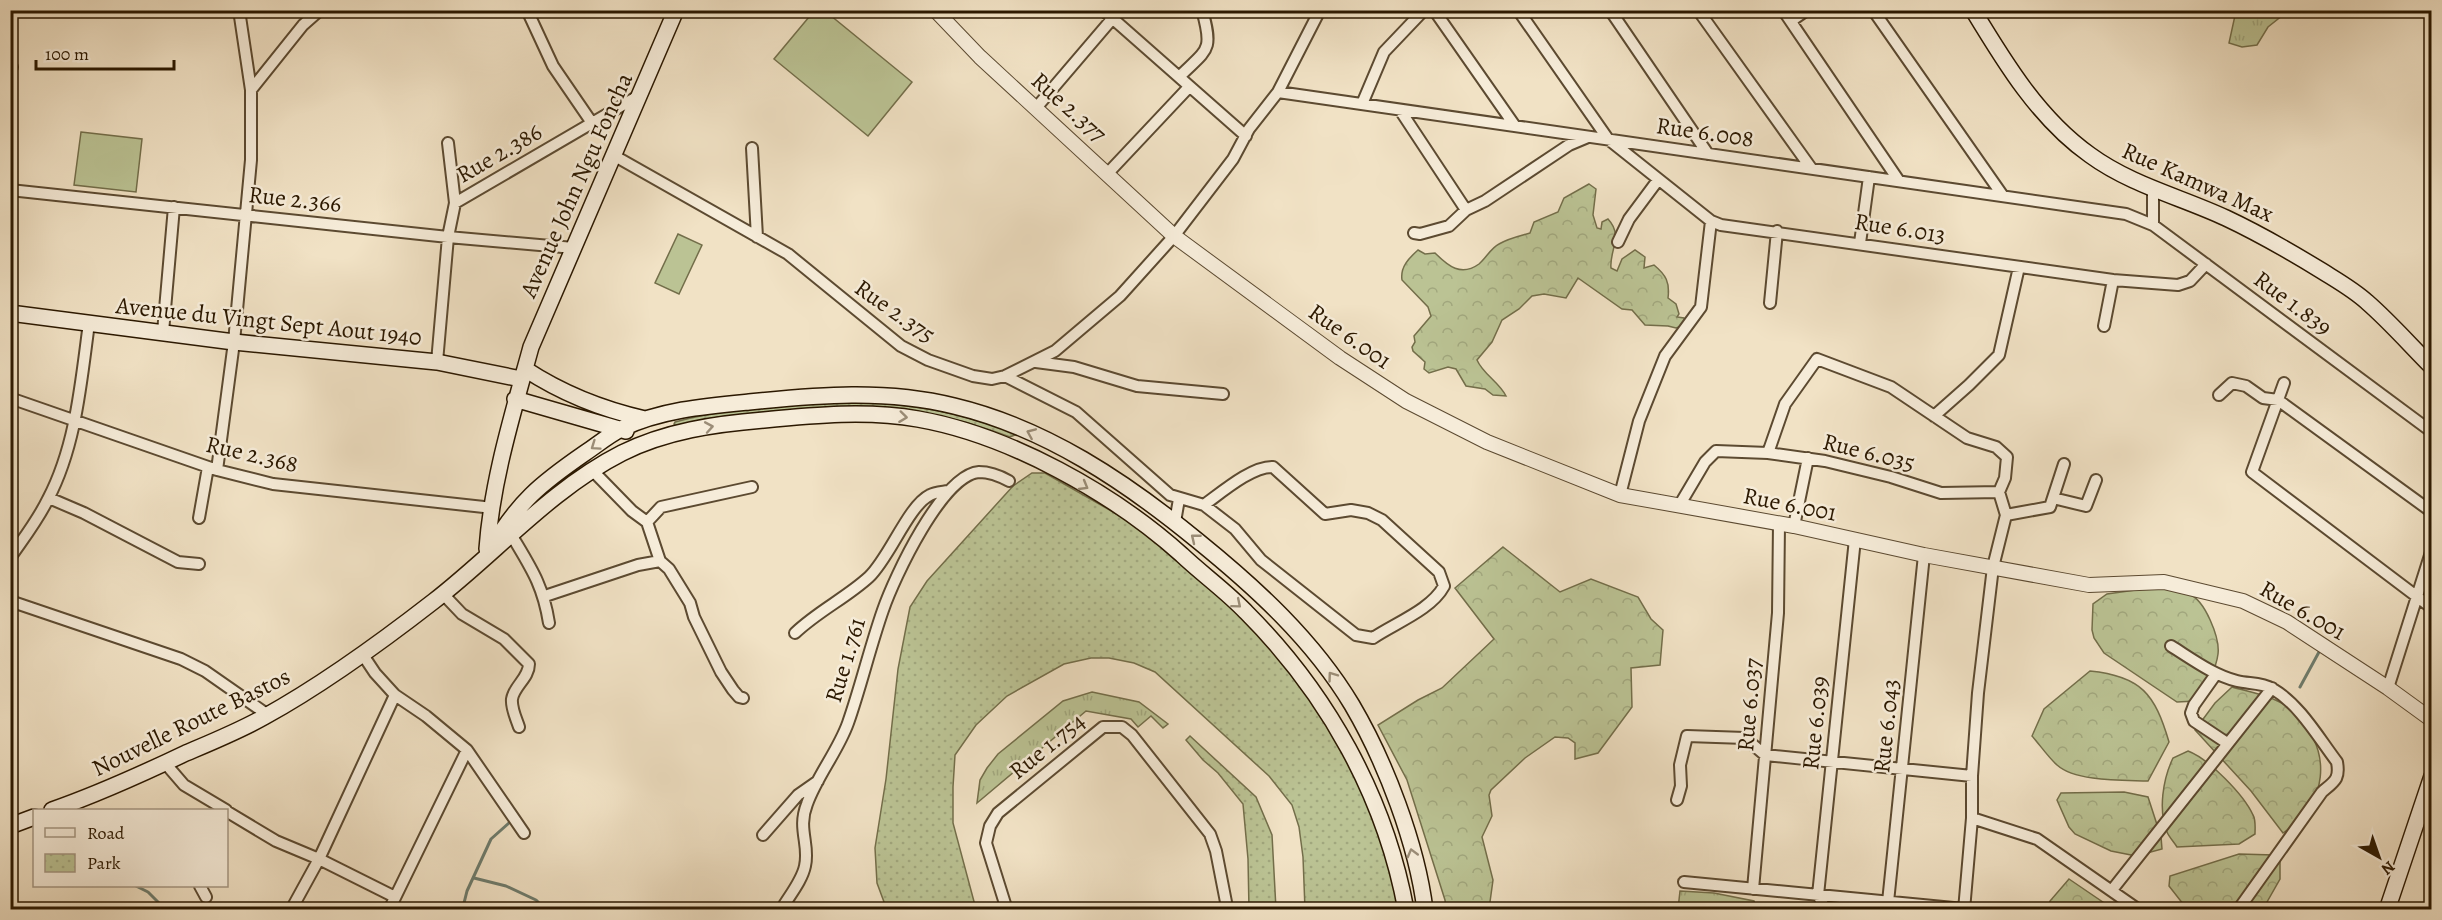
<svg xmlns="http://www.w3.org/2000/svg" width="2442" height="920" font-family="Alegreya,serif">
<defs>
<pattern id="grass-tufts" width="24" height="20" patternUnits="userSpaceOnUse" patternTransform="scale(1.5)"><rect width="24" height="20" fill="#bbc394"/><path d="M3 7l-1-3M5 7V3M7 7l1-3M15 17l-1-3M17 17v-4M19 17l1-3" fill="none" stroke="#a1a77e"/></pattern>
<pattern id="forest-crowns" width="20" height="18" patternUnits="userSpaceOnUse" patternTransform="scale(1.5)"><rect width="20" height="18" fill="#bbc394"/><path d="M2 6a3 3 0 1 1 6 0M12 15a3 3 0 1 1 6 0" fill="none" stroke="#a1a77e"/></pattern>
<pattern id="park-dots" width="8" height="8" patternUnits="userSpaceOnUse" patternTransform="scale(1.5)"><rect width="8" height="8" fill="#bbc394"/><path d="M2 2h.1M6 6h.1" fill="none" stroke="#a1a77e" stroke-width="1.8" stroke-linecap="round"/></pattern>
</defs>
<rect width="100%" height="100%" fill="#f1e2c5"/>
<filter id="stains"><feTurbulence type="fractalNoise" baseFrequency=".00333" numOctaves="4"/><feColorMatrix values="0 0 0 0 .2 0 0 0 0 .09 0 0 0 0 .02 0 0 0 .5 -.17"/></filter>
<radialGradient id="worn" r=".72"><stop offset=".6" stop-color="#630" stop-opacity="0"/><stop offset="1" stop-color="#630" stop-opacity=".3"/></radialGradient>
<!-- grass -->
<path fill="url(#grass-tufts)" stroke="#736e4a" stroke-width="1.5" d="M2236 11V10L2288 11 2268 27 2257 45 2242 47 2229 43Z
M1092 692 1139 702 1168 724 1163 728 1151 716 1138 727 1131 719 1086 711 977 803 980 780 987 768 998 754 1063 701Z
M1680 891 1714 893 1754 901 1756 909H1678Z"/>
<!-- forest -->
<path fill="url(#forest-crowns)" stroke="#736e4a" stroke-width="1.5" d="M1589 184 1596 189 1593 215 1597 228 1601 229 1602 222 1608 219C1624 236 1609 251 1611 268L1617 271 1622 259 1635 250 1645 257 1644 268 1654 265C1666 275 1670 282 1668 298L1676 304 1679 314 1677 317 1684 318 1686 322 1685 325 1676 328 1668 326 1645 325 1632 310 1622 309 1578 278 1566 298 1544 294 1532 296 1519 309 1502 320 1492 342 1477 360C1483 374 1499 382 1506 396L1493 395 1485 389 1466 386 1456 369 1448 367 1429 373 1424 369 1425 362 1413 351 1412 347 1415 342 1414 336 1431 316 1428 307 1402 280C1400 267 1409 258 1418 250L1425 254 1435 253C1448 266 1461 277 1479 264 1486 258 1491 248 1499 244 1509 238 1520 236 1530 233L1534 222 1558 212 1564 198Z
M1503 547 1560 592 1591 579 1638 597 1651 619 1663 630 1660 665 1631 668 1632 707 1598 753 1575 759V743L1568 738 1555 737 1525 758 1491 790 1489 795 1492 816 1482 837 1493 880 1489 909H1446L1445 900 1407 780 1378 725 1418 700 1442 688 1494 639 1455 588Z
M2157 587C2167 589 2179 590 2189 594 2205 600 2220 638 2218 654 2216 671 2205 687 2196 701L2177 702 2104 653 2094 638 2092 630 2093 604 2107 594Z
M2090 671C2141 676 2155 694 2169 742L2148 781C2124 780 2076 782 2057 765 2048 757 2040 745 2032 736L2044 709Z
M2232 687C2253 693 2281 697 2296 714 2333 753 2328 803 2283 833L2251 791 2195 730 2215 703Z
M2188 751C2209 759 2244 795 2253 815 2256 820 2255 828 2255 834L2239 844 2177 847C2174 842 2169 837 2167 832 2158 810 2163 779 2173 758Z
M2124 792 2148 797 2161 837 2162 849 2136 856 2111 851 2075 834 2069 827 2057 800 2061 793Z
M2239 854 2274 855 2280 861V879L2263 909H2187L2169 886 2170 876Z
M2069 879 2113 909H2048L2050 901Z"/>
<!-- park -->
<path fill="url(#park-dots)" stroke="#736e4a" stroke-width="1.5" d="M828 402C882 401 934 406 985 423 995 426 1008 429 1015 435L1010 437C924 405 871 403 780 411 745 414 711 416 676 426L674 424 675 422C724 408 777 407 828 402Z
M1032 473H1045L1134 524 1168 550 1242 615 1284 659 1330 723 1375 812 1400 909H1305L1303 857 1299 827 1292 805 1269 776 1155 672 1134 663 1109 658H1091L1064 664 1007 696 976 725 955 755 953 787V823L976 909 887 910 877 883 875 848 886 779 898 669 910 607 927 581 1013 486Z
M1190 736 1256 797 1272 835 1276 909H1249L1248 859 1243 804 1218 773 1203 760 1186 740Z"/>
<!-- pitch -->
<path fill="#bbc394" stroke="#736e4a" stroke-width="1.5" d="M814 11H825L912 82 868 136 774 59Z
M81 132 142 139 136 192 74 185Z
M678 234 702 245 679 294 655 283Z"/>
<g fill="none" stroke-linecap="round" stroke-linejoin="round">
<!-- stream -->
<path stroke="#6e7c6d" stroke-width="3" d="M2300 687 2319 652
M474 878 506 886 536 900 541 905 554 908
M136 886 148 892 166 910
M467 910 464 903 467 891 491 839 510 822"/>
<defs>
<path id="minor" d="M527 10 553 66 592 123
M1103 10 1246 136
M1434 10 1515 126
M1518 10 1608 139 1711 221 1721 225 2113 280 2178 285 2190 281 2206 264
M1610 10 1708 154
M1698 10 1811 168
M1783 10 1899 181
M1873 10 2003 196
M1791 21 1807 10
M10 67H12
M1179 77C1207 49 1214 52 1202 10
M251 90 303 25 320 10
M1278 92 2126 214 2153 225 2432 432
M1362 104 1384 52 1424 10
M1036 108 1112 19
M1400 110 1466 210
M752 148 757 237
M613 155 788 254 901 346 928 360 973 376 992 379 1005 376 1055 351 1120 296 1174 236 1233 159 1249 129 1278 92 1320 10
M1108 173 1189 87
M10 190 448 237 574 248
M455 203 640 95
M2153 225V190
M1414 233 1420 234 1449 226 1466 210 1485 201 1569 145 1588 137
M1618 242 1629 219 1658 180
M1860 243 1869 177
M1770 303 1777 231
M2104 326 2113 280
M163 332 174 207
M437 362 448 237 455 203 448 143
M1036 362 1074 367 1137 386 1223 394
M1005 376 1076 412 1170 495 1204 505 1235 529 1261 560 1356 635 1373 638C1395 623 1431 610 1444 586L1439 572 1382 520 1368 513 1351 510 1325 514 1273 467C1252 466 1222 492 1204 505
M2284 383 2252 472 2432 608
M2219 395 2232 383 2246 386 2263 398 2278 400 2432 512
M10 398 217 470 273 484 493 508
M1934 416 1969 385 1999 355 2019 267
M1768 453 1785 404 1817 359 1891 387 1967 438 1996 447 2007 457 2005 478 1999 492
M217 470 234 342 251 160V90L239 10
M593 471 632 511 647 522 660 561 669 569 690 603 694 617 721 672 733 690 739 697 743 698
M1620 495 1639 421 1665 356 1701 307 1711 221
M49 498 84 513 178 562 199 564
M2053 498 2086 506 2096 480
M1679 506 1705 462 1716 451 1768 453 1825 461 1891 477 1941 493 1999 492 2006 515 1993 567 1978 693 1972 776V818L1964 910
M2006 515 2050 507 2064 464
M199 518 208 467
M647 522 661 507 752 487
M1175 522 1179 499
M1794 526 1808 458
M512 536C531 568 543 585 549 623
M10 558C23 539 38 520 48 499 76 446 81 382 89 323
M443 594 462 614 504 639 529 664C529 678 514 686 512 699 511 708 516 718 519 727
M545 596 638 565 660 561
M10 601 181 659 205 671 268 715
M795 633C818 611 846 598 869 577 890 557 908 506 930 495 935 492 942 492 948 491
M2171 646C2192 659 2213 675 2237 681 2249 684 2261 682 2273 689 2300 705 2318 737 2337 762 2340 779 2335 781 2322 792L2238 910
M363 655 375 673 395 695 426 716 467 750 524 833
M2216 674 2194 705 2191 713 2194 721 2227 743
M2388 688 2432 549
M165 763 184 785 226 810
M1677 800 1681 786 1680 765 1687 736 1745 738 1765 755 1972 776
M226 811 276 841 319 859 395 897
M1972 818 2037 839 2139 910
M763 835 798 795 818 781
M1684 882 1964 909
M200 886 206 897
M1753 889 1778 613 1779 524
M2112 890 2272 688
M1888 902 1924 555
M291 910 319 859 395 695
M389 910 467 750
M548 910V909
M781 910C789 896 802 881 805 866 810 844 797 829 807 804 817 776 838 751 848 723 861 686 870 647 883 610 894 578 942 475 979 472 989 472 1000 476 1009 481
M1007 910 986 843 990 826 998 813 1103 727H1122L1132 735 1210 834 1216 851 1226 902 1225 910
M1826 910 1818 895 1855 539"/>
<path id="tertiary" d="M935 10 980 57 1174 236 1340 358 1406 401 1487 442 1620 495 1794 526 1924 555 2089 585 2164 582 2243 601 2287 622 2388 688 2432 720"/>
<path id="secondary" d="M1973 10C2005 63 2039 119 2090 155 2131 185 2181 197 2226 218 2260 234 2291 252 2322 271 2338 281 2354 290 2367 302 2390 322 2410 345 2432 367
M10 313 234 342 437 362 521 379
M525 369C563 394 601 409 645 419
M515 399 626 431
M487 549C492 480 513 413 531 347L676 10
M490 550C518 502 540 484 585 453 597 445 609 435 621 429 660 410 707 406 749 402 818 395 886 389 954 406 1046 428 1126 482 1198 541 1256 588 1313 640 1352 705 1385 761 1417 844 1425 910
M52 810C98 794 142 774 186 753 212 742 239 731 264 717 324 684 380 643 434 601 496 553 551 489 622 453 666 431 715 424 764 420 815 415 867 410 918 419 1009 435 1113 493 1182 555 1202 574 1226 591 1246 612 1327 693 1385 796 1406 910
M10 826 34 817
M2387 910 2432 776"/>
</defs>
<!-- minor casing -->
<use href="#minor" stroke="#5c4a31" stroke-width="14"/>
<!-- tertiary casing -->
<use href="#tertiary" stroke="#5c4a31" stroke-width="16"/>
<!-- secondary casing -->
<use href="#secondary" stroke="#2b1800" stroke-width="18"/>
<!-- minor -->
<use href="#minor" stroke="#f6ecd9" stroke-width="10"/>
<!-- tertiary -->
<use href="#tertiary" stroke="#f6ecd9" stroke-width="14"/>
<!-- secondary -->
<use href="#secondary" stroke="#f6ecd9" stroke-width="15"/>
</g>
<!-- one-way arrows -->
<defs><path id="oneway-chevron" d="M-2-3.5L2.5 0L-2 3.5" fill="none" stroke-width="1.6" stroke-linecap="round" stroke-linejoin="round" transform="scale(1.5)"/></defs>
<g stroke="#9b8d77">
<use href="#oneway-chevron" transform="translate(903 417) rotate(7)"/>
<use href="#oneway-chevron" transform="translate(709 427) rotate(-10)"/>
<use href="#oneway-chevron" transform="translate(1031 433) rotate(-157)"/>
<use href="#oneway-chevron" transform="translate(595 446) rotate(145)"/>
<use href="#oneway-chevron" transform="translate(1084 486) rotate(30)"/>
<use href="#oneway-chevron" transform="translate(1195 538) rotate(-141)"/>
<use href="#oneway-chevron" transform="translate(1237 604) rotate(40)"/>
<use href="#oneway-chevron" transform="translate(1332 676) rotate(-126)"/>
<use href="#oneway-chevron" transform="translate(1412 853) rotate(-105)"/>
</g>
<g text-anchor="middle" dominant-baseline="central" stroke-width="5" stroke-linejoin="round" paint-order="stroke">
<!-- street labels -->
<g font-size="24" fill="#2b1800" stroke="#f6ecd9">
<text transform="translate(1069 107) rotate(42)">Rue 2.377</text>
<text transform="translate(1705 132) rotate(8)">Rue 6.008</text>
<text transform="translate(499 153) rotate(-30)">Rue 2.386</text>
<text transform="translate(2198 182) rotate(24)">Rue Kamwa Max</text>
<text transform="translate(576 185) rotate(-66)">Avenue John Ngu Foncha</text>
<text transform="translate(295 199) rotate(6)">Rue 2.366</text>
<text transform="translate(1900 228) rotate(9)">Rue 6.013</text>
<text transform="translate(2293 303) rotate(37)">Rue 1.839</text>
<text transform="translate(895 311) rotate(35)">Rue 2.375</text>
<text transform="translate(269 321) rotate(6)">Avenue du Vingt Sept Aout 1940</text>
<text transform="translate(1350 336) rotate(35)">Rue 6.001</text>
<text transform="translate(1869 452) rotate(14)">Rue 6.035</text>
<text transform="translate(252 454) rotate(13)">Rue 2.368</text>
<text transform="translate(1790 504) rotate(11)">Rue 6.001</text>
<text transform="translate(2303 610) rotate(30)">Rue 6.001</text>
<text transform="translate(845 660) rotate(-73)">Rue 1.761</text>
<text transform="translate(1749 705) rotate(-85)">Rue 6.037</text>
<text transform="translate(191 722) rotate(-26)">Nouvelle Route Bastos</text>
<text transform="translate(1815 723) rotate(-84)">Rue 6.039</text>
<text transform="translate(1886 726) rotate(-84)">Rue 6.043</text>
<text transform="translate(1047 746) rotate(-39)">Rue 1.754</text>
</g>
</g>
<!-- margin -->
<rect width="2442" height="920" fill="none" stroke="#f1e2c5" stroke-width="36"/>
<rect x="12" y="12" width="2418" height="896" fill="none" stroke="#2b1800" stroke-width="3"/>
<rect x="18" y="18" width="2406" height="884" fill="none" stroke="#2b1800" stroke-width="1.5"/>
<!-- legend -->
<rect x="33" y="809" width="195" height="78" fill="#f6ecd9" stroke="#a59782" stroke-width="1.5"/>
<rect x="45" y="828" width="30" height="9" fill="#f6ecd9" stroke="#a59782" stroke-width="1.5"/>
<text x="87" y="839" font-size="18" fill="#2b1800">Road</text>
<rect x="45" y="854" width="30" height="18" fill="url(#park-dots)" stroke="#a59782" stroke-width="1.5"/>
<text x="87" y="869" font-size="18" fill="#2b1800">Park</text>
<!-- north arrow -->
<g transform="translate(2379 857) rotate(140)" stroke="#f6ecd9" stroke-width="4.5" paint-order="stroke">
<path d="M0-4.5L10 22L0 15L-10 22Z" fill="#2b1800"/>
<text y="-9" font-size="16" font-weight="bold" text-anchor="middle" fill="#2b1800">N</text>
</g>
<!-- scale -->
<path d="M36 60v9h138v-9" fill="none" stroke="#2b1800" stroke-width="3"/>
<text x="45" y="60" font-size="18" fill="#2b1800" stroke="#f6ecd9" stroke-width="4.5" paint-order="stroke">100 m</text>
<rect width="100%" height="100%" filter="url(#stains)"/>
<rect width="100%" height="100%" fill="url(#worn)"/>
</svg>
